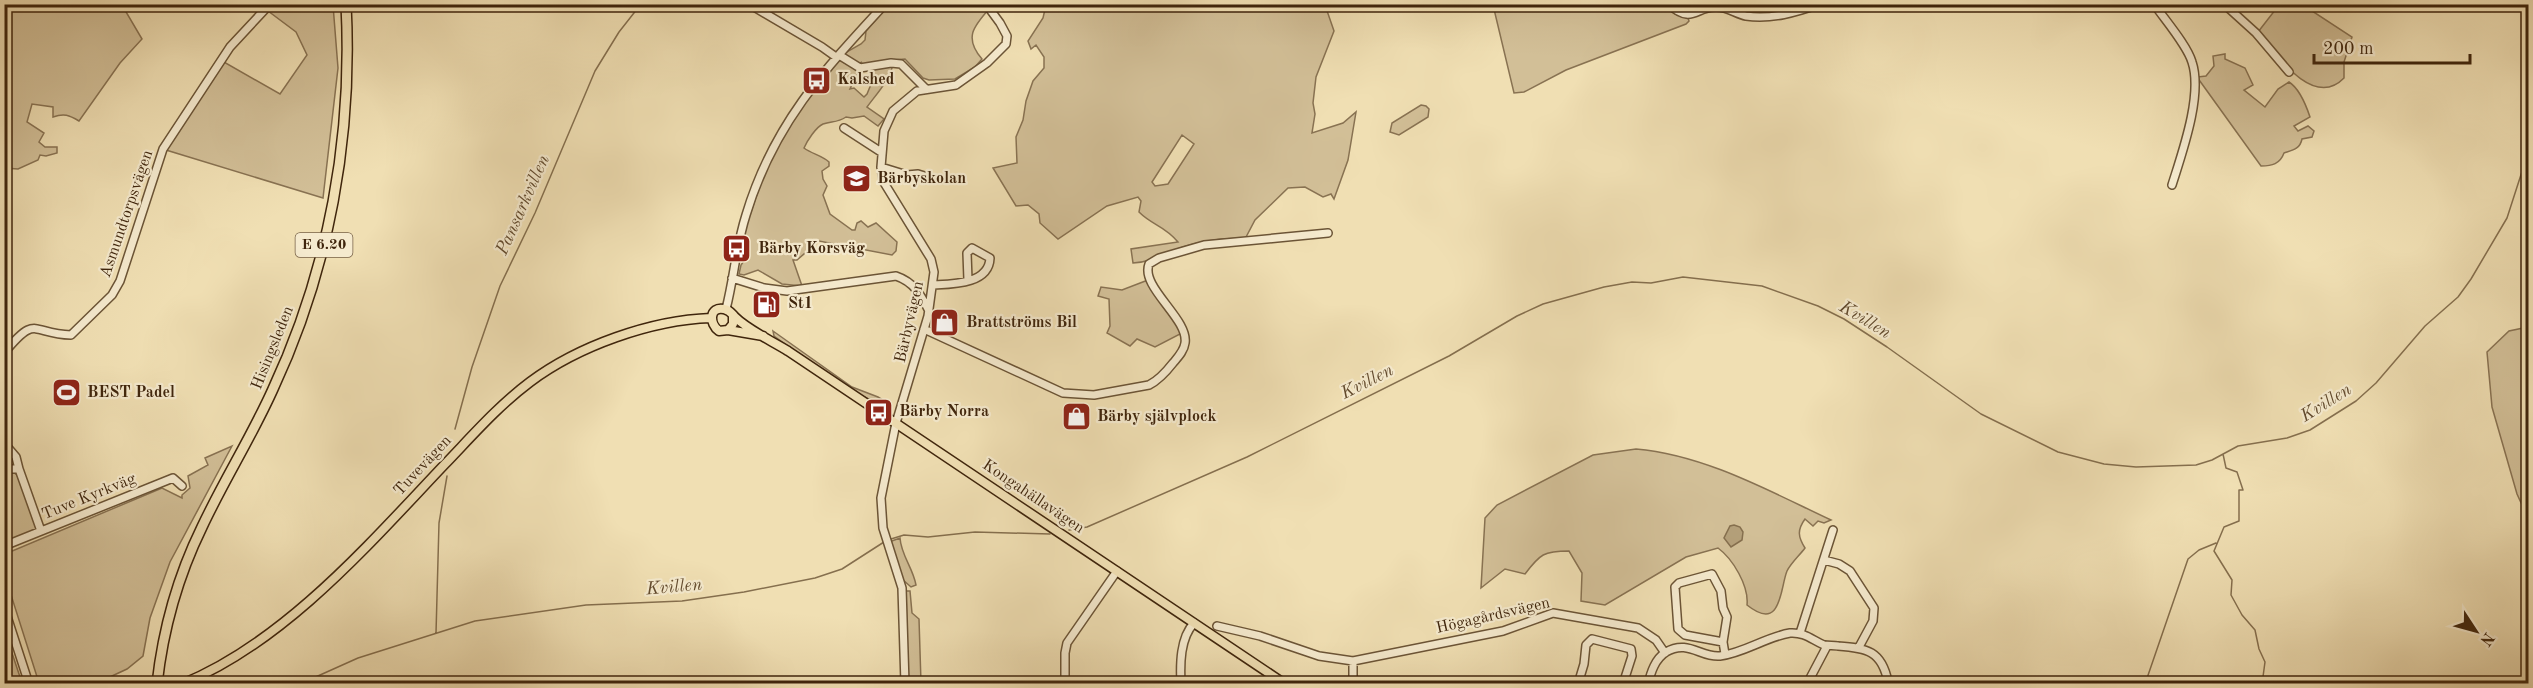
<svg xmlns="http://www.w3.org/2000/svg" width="2533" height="688" font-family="'Old Standard TT',serif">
<rect width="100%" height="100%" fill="#f0dfb3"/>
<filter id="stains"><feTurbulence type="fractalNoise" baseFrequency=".00333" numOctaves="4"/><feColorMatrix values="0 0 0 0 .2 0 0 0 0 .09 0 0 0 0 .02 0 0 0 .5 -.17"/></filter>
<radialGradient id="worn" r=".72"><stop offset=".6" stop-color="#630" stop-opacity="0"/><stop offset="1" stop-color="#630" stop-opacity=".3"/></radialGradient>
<!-- green -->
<path fill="#d2bf97" stroke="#887252" stroke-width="1.5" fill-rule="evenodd" d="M5 4 122 5 142 39 120 63 79 121C69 115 64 113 53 117V107L32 104 27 122 44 133 39 142 45 147H57V153L46 156 40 155 38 160 18 169 5 168Z
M983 4 989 9C973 27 964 38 982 59L975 67 955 79 929 80 923 78 905 59 894 60C891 79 878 92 867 107L884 119 878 126 864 116 852 118 846 117C837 123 832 121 823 124 816 127 807 141 804 148 812 154 821 155 829 162V166L822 171 823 179 827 186 823 195 830 214 852 230H855L857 223 861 221 868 227 876 223 897 242 896 251 892 255 819 241 797 260H793L802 286 782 284 758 270 744 275 739 274 741 265 746 258 742 245 744 232 767 165 791 120 838 59 859 71 850 89 854 88 864 97 867 94 874 77 869 70 859 65 862 62 857 65 843 54 861 44 865 40 866 31 889 5Z
M274 5H333L338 68 323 198 166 150 224 62 280 94 307 55 296 32 268 11Z
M1046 5H1325L1334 31 1316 77 1313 103 1315 114 1312 133 1343 123 1356 112 1348 160 1334 199 1331 194 1323 197 1305 187 1288 188 1255 220 1245 239C1226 237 1202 241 1183 247 1166 253 1152 262 1133 263L1131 249 1178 242C1164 225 1153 226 1139 212L1141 201 1138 197 1107 206 1058 239 1040 223 1039 214 1028 205 1016 206 993 168 1017 163 1016 137 1023 120 1026 101 1033 81 1044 68V57L1036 45 1031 49 1028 41 1043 18ZM1182 135 1194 144 1168 184 1155 186 1152 182Z
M1493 5H1663L1675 14 1688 18 1689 21 1686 24 1566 70 1524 92 1514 93Z
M1719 5H1815C1775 14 1759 20 1719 5Z
M2279 5H2303L2352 37 2344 62V78C2313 110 2275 53 2258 32Z
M2225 54V59L2245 68 2253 85 2244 90 2265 107 2278 89 2289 82C2300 89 2306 105 2310 117L2294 126 2298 131 2308 126 2314 131 2312 137 2302 139C2300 149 2293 150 2284 153 2280 164 2272 166 2261 166L2197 77 2206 76 2214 66 2213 56Z
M1421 105 1426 106 1429 109 1428 117 1399 135 1390 132 1392 123Z
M1148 280 1182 333 1155 347 1137 339 1130 346 1107 333 1110 326 1109 299 1098 296 1101 287 1122 290Z
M2528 327V513L2523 507 2517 494 2492 407 2487 352 2509 331Z
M773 331 852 387 878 397 889 404 886 407C847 391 810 362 774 336Z
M232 446 170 562 150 618 143 656 127 669 97 683H39L5 576V554L162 488 182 498V495L190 488 188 476 208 465 205 458Z
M1636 449C1705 455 1769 491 1831 520L1824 523 1818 521 1813 526 1805 519C1797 530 1798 537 1805 548 1799 556 1791 563 1787 571 1780 588 1782 633 1747 605 1749 586 1733 559 1718 548L1686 557 1605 605 1581 601 1582 573 1569 551C1544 551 1540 554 1525 574L1505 569 1481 588 1485 518 1497 505 1593 455Z
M5 470 12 471 17 475 37 527 35 531 5 543 4 500 8 498 5 488Z
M900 538C901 555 913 568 916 585L911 587 902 579 889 542Z
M906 591H910L912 613 919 619 921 683H908Z
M5 632 22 683H5Z"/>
<!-- water -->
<path fill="#b4a07a" stroke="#856f4e" stroke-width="1.5" d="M1734 525 1740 527 1743 532 1742 540 1731 547 1724 538 1730 526Z"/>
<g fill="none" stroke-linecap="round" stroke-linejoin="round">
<!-- stream -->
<path stroke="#856f4e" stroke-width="1.5" d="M455 429 472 367 500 286 535 213 595 71 619 32 641 4
M2223 454 2226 468 2237 472 2243 490H2239V521L2224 527 2214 551 2232 580 2231 595 2242 615 2255 630 2259 649 2265 662 2262 684
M1069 530 1087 527 1247 457 1449 356 1517 316 1543 304 1604 287 1632 282 1651 283 1683 277 1762 286 1818 306 1844 319 1887 347 1981 414 2058 452 2104 464 2136 467 2196 465 2212 460 2238 446 2287 438 2310 430 2356 401 2376 383 2425 326 2458 297 2471 279 2507 218 2528 153
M891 539 904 535 928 537 975 532 1050 534
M436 633 439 523 447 476
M300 684 358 658 475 621 586 605 682 601 744 592 815 578 842 569 884 542
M2145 684 2188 559 2199 550 2216 543"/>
<defs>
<path id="minor" d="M749 4 822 47 836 57
M1668 4C1693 25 1695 7 1715 7 1726 6 1736 14 1746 16 1771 20 1797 12 1820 4
M2154 4C2165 20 2187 45 2192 62 2203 95 2182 153 2172 185
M2224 4 2256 33 2289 72
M839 55 860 68 891 63 901 64 926 89
M844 128 881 152
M881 167 907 175 918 174 934 179
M732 278 764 288 787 291 896 276C914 282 921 295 929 311
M934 285C953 284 989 284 990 258L972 248 967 253 968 280
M726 309C734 278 736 246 746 215 773 125 823 71 885 4
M924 329 1063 393 1094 395 1149 385C1159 380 1166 372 1173 363 1178 357 1184 351 1185 343 1189 319 1140 287 1149 264L1159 258 1204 245 1328 233
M4 353C37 313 31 334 71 335L112 295 120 281 163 149 230 47 270 4
M4 443 16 457 19 469
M4 469H19L41 531
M4 546 173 478 182 486
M1824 560 1839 564 1850 571 1874 608 1873 621 1859 647
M4 607 29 684
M1217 626 1260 636 1319 656 1353 661 1503 631 1553 613 1638 628 1656 640 1665 653
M1800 633 1833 530
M1723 642 1685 635 1678 629 1675 587 1679 583 1712 574 1721 591 1723 608 1727 617 1723 642 1725 654
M1353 661V684
M905 684 902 588 883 528 881 498 896 423 928 316 934 272 931 259 883 181 881 167 884 131 893 111 917 91 956 85 987 63 1006 44 1007 36 1000 23 986 4
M1065 684V653L1067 643 1117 571
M1181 684C1180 664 1180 638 1194 623
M1578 684 1584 664 1586 645 1592 639 1631 649 1632 656 1623 684
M1648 684C1651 672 1655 659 1666 652 1688 639 1701 658 1720 656 1744 653 1766 637 1790 633 1805 632 1812 640 1824 645 1829 646 1834 645 1838 646 1867 648 1882 651 1888 682
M1807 684 1827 646"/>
<path id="major" d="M733 315V324L728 330 719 331C709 324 709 306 724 309 730 310 732 314 735 317 748 330 772 341 788 351L1285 684
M728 330 763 336
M182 684C285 642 370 543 445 464 472 436 498 406 530 382 578 346 651 320 711 318"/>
<path id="highway" d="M157 684C163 630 178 576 202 527 224 480 252 436 273 389 329 269 353 137 346 4"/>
</defs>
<!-- minor casing -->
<use href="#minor" stroke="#6b5436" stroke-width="10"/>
<!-- major casing -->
<use href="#major" stroke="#3f250c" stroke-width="11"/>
<!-- highway casing -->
<use href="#highway" stroke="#3f250c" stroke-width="12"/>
<!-- minor -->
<use href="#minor" stroke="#f5eace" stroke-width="7"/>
<!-- major -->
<use href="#major" stroke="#f0dfb3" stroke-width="8"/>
<!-- highway -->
<use href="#highway" stroke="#f0dfb3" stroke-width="9"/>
</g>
<!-- icons -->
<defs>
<symbol id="bus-square" viewBox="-11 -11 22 22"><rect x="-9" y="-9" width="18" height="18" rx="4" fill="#8f2418" stroke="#f5eace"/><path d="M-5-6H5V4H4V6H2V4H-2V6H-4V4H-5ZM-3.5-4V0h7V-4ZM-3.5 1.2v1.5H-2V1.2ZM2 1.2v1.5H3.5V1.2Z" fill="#fff"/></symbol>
<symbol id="school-square" viewBox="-11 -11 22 22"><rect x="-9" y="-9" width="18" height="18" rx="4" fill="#8f2418" stroke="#f5eace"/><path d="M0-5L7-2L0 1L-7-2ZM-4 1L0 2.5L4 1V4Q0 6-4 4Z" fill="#fff"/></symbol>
<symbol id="fuel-square" viewBox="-11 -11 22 22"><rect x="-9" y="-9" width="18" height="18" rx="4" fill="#8f2418" stroke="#f5eace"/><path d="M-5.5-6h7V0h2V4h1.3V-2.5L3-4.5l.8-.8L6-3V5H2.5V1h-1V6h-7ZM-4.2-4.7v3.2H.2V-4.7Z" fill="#fff"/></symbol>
<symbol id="shop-square" viewBox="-11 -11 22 22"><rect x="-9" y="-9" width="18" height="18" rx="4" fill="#8f2418" stroke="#f5eace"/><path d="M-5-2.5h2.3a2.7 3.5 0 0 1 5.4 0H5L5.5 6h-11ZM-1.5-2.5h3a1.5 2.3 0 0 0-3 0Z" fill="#fff"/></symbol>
<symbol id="stadium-square" viewBox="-11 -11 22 22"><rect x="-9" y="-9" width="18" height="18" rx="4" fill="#8f2418" stroke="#f5eace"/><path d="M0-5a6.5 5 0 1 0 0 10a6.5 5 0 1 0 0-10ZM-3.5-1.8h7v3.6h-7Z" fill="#fff"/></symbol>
</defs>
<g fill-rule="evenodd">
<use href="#bus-square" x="800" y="64" width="33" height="33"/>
<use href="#school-square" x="840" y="162" width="33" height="33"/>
<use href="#bus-square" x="720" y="232" width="33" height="33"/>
<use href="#fuel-square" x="750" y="288" width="33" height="33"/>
<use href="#shop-square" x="928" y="306" width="33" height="33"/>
<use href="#stadium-square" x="50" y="376" width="33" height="33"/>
<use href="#bus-square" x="862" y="396" width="33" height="33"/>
<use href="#shop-square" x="1060" y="400" width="33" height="33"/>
</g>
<g text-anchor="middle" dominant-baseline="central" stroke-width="4.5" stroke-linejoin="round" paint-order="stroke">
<!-- shield labels -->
<rect fill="#f5eace" stroke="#766046" stroke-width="1.5" x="295.5" y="233" width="57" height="24" rx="4.5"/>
<g font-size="15" font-weight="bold" fill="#3f250c">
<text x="324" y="245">E 6.20</text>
</g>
<!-- poi labels -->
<g font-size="16" font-weight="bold" fill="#3f250c" stroke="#f5eace" text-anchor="start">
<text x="837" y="80">Kalshed</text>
<text x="877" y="179">Bärbyskolan</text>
<text x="758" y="249">Bärby Korsväg</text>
<text x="788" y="304">St1</text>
<text x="966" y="323">Brattströms Bil</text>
<text x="87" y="393">BEST Padel</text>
<text x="899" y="412">Bärby Norra</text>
<text x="1097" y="417">Bärby självplock</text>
</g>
<!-- street labels -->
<g font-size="16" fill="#3f250c" stroke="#f5eace">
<text transform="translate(127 214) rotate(-71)">Asmundtorpsvägen</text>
<text transform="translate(910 322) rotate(-77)">Bärbyvägen</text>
<text transform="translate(273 348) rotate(-68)">Hisingsleden</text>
<text transform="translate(423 466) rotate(-47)">Tuvevägen</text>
<text transform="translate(89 497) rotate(-22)">Tuve Kyrkväg</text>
<text transform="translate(1033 497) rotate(34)">Kongahällavägen</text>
<text transform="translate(1493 616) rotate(-13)">Högagårdsvägen</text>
</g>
<!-- water labels -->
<g font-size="18" font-style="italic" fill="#624a2d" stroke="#f5eace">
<text transform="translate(523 205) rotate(-66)">Pansarkvillen</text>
<text transform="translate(1865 320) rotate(31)">Kvillen</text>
<text transform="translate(1367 382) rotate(-27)">Kvillen</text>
<text transform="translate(2326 403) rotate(-32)">Kvillen</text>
<text transform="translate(674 587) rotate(-5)">Kvillen</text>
</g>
</g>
<!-- margin -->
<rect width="2533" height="688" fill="none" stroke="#f0dfb3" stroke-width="24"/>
<rect x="6" y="6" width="2521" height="676" fill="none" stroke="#3f250c" stroke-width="3"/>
<rect x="12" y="12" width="2509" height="664" fill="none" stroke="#3f250c" stroke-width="1.5"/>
<!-- north arrow -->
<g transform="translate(2476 631) rotate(126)" stroke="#f5eace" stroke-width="4.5" paint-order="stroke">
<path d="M0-4.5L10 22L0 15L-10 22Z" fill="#3f250c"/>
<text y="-9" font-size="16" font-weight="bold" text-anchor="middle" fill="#3f250c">N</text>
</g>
<!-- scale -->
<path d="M2314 54v9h156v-9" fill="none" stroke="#3f250c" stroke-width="3"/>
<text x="2323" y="54" font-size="18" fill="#3f250c" stroke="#f5eace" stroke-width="4.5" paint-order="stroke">200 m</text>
<rect width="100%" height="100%" filter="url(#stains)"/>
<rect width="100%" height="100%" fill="url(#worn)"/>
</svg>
